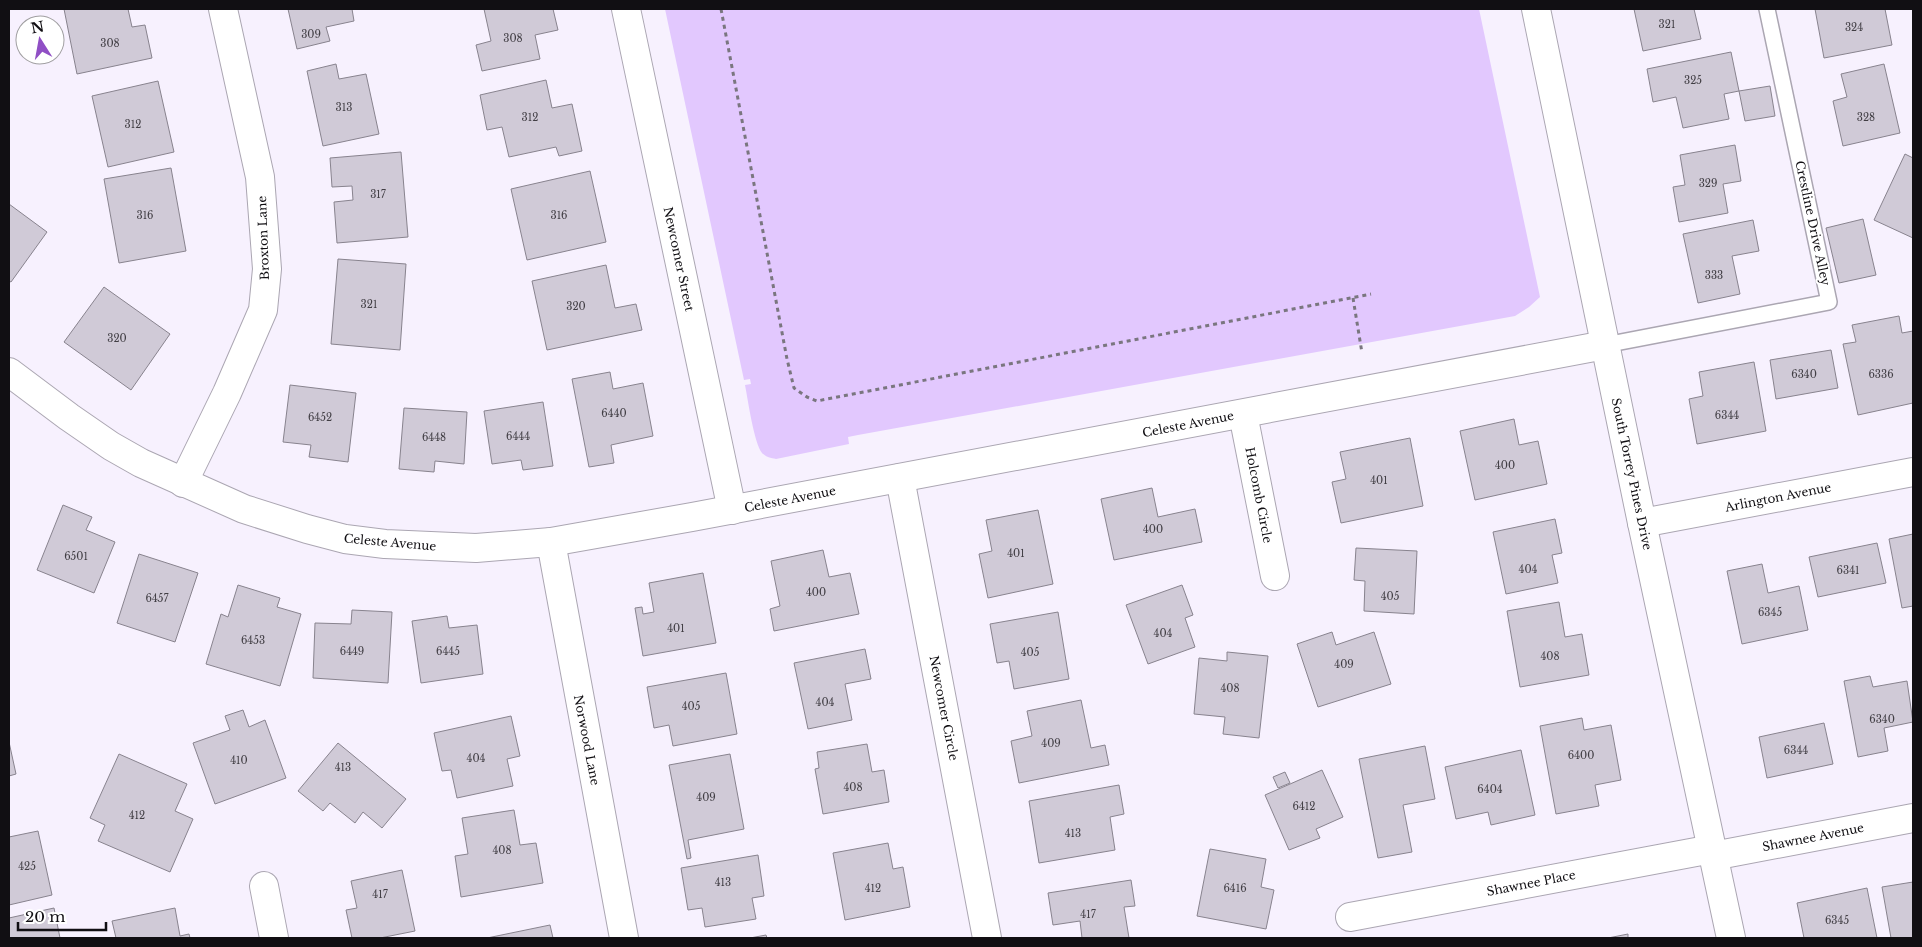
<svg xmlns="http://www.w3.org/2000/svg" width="1922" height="947" font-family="'Libre Baskerville',serif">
<rect width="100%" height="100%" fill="#f7f1fe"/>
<!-- green -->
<path fill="#e2c8fe" d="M665 9H1479L1540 297 1529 307 1515 316 858 435 848 437 849 444 776 459C771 458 766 457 762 453 754 443 748 400 745 385L751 384 750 379 744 380Z"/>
<!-- building -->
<path fill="#d0cad7" stroke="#88838e" d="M64 9H128L132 27 145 25 152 58 77 74Z
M288 9H352L354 21 326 27 330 41 297 49Z
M484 9H553L558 30 535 35 540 59 482 71 476 45 491 41Z
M1634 9H1694L1701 39 1643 51Z
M1815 9H1885L1892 45 1824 58Z
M1731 52 1739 91 1724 94 1729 119 1683 128 1676 97 1653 102 1647 69Z
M336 64 339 79 366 74 379 134 323 146 307 71Z
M1884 64 1900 133 1843 146 1833 101 1847 97 1841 74Z
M546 80 552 108 572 104 582 151 559 156 556 147 509 157 502 127 487 130 480 95Z
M158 81 174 152 108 167 92 96Z
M1770 86 1775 116 1745 121 1739 91Z
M1735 145 1741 181 1723 184 1728 213 1679 222 1673 187 1685 185 1680 155Z
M401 152 408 237 337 243 334 202 353 200 352 186 332 187 330 158Z
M1905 154 1913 158V238L1874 220Z
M171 168 186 251 119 263 104 179Z
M590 171 606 242 527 260 511 189Z
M9 204 47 232 11 282 9 281Z
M1863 219 1876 275 1839 283 1826 228Z
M1753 220 1759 251 1732 256 1740 294 1698 303 1683 234Z
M338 259 406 264 400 350 331 344Z
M606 265 615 308 636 304 642 330 547 350 532 281Z
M104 287 170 334 131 390 64 342Z
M1899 316 1902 333 1913 331V403L1858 415 1843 344 1856 342 1852 325Z
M1831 350 1838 388 1776 399 1770 360Z
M1754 362 1766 431 1697 444 1689 399 1703 396 1699 372Z
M610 372 613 389 643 383 653 436 611 445 614 463 589 467 572 379Z
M290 385 356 393 348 462 309 457 311 445 283 442Z
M543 402 553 466 523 470 521 460 492 464 484 411Z
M404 408 467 412 464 464 435 461 434 472 399 469Z
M1514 419 1519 445 1538 441 1547 484 1475 500 1460 431Z
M1410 438 1423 506 1341 523 1332 482 1346 479 1340 452Z
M1152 488 1158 517 1195 509 1202 542 1114 560 1101 499Z
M63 505 92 517 86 530 115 542 94 593 37 570Z
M1038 510 1053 584 988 598 979 554 992 551 986 520Z
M1555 519 1562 553 1552 555 1558 583 1506 594 1493 532Z
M1913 534V606L1902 608 1889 539Z
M1877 543 1886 583 1818 597 1809 557Z
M1356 548 1417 551 1414 614 1364 611 1365 581 1354 580Z
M823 550 829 577 850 573 859 614 774 631 770 609 780 606 771 561Z
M139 554 198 573 175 642 117 623Z
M1762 564 1768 593 1799 586 1808 630 1742 644 1727 571Z
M703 573 716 643 643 656 635 608 642 607 643 614 654 612 649 583Z
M238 585 280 598 277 607 301 614 280 686 206 664 221 614 228 617Z
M1182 585 1193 615 1185 618 1195 647 1148 664 1126 605Z
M1559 602 1565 637 1582 634 1589 675 1520 687 1507 611Z
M352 610 392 612 388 683 313 678 315 623 351 624Z
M1058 612 1069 679 1014 689 1009 661 997 663 990 624Z
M447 616 449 628 477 625 483 674 421 683 412 621Z
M1332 632 1336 645 1374 632 1391 684 1318 707 1297 644Z
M865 649 871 679 845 684 852 720 808 729 794 663Z
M1227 652 1268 656 1259 738 1223 734 1225 717 1194 714 1199 658 1227 661Z
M726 673 737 734 673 746 669 725 654 728 647 687Z
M1870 676 1873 687 1907 681 1913 722 1884 728 1888 751 1858 757 1844 681Z
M1081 700 1091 748 1105 745 1109 765 1019 783 1011 741 1032 736 1027 711Z
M243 710 249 727 265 720 286 778 215 804 193 743 230 730 225 716Z
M511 716 520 756 507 759 513 786 457 798 451 770 442 771 434 733Z
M1582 718 1584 730 1611 725 1621 780 1595 785 1599 806 1556 814 1540 726Z
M1824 723 1833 764 1767 778 1759 737Z
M9 742 16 774 9 776Z
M338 743 406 799 382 828 363 812 355 823 330 803 323 811 298 791Z
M867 744 872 772 884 770 889 802 823 814 815 769 819 768 817 752Z
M1425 746 1435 799 1403 805 1412 852 1378 858 1359 759Z
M1521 750 1535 815 1491 825 1488 812 1456 819 1445 767Z
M119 754 187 784 175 811 193 819 170 872 98 841 105 825 90 818Z
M730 754 744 829 688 840 691 858 687 859 669 765Z
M1322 770 1343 817 1316 829 1320 838 1289 850 1265 795Z
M1285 772 1290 783 1278 788 1273 777Z
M1119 785 1124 814 1110 817 1115 850 1039 863 1029 801Z
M514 810 520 845 536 843 543 883 461 897 455 856 468 854 462 818Z
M38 831 52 895 9 905V837Z
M888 843 893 869 903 867 910 907 845 920 833 853Z
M1210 849 1266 859 1261 887 1274 890 1266 929 1197 916Z
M758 855 764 896 752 898 756 919 705 927 702 908 688 910 681 868Z
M402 870 415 931 380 938H352L346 910 357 908 351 881Z
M1131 880 1135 906 1124 907 1129 938H1082L1080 921 1053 925 1048 893Z
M1913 882V938H1891L1882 887Z
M1867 888 1877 938H1804L1797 903Z
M54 908 60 938H9V918Z
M175 908 180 936 189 934 190 938H116L112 921Z
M550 925 553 938H487Z
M1628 934V938H1608Z
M766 935 767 938H750Z"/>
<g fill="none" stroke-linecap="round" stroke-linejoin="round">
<defs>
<path id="service" d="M1605 345 1829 302 1767 9"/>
<path id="minor" d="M626 9 732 510
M1243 414 1275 576
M900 478 987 938
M183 483 227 393 263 310 267 269 260 177 223 9
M1642 523 1913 472
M551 542 624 938
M1713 856 1913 818
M264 886 274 938
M1350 917 1712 849"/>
<path id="tertiary" d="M9 372 69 417 111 446 141 463 244 509 307 529 345 539 385 544 476 548 551 542 692 517 1605 345"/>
<path id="secondary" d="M1536 9 1642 523 1731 938"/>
</defs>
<!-- service casing -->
<use href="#service" stroke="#aba6b2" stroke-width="18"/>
<!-- minor casing -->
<use href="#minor" stroke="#aba6b2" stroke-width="30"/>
<!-- tertiary casing -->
<use href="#tertiary" stroke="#aba6b2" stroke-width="30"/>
<!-- secondary casing -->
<use href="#secondary" stroke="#aba6b2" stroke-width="30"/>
<!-- path -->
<path stroke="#7a767f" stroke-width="3" stroke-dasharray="4 4" stroke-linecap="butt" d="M721 9 787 359 794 388 807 397 817 401 1371 294
M1353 298 1362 353"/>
<!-- service -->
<use href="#service" stroke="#fff" stroke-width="15"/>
<!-- minor -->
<use href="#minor" stroke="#fff" stroke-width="28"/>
<!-- tertiary -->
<use href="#tertiary" stroke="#fff" stroke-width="28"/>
<!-- secondary -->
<use href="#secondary" stroke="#fff" stroke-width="28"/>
</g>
<g text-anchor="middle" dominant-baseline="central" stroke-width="4" stroke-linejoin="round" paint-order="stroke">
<!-- number labels -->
<g font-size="10" fill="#413e44">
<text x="1667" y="24">321</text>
<text x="1854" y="27">324</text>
<text x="311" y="34">309</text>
<text x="513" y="38">308</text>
<text x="110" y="43">308</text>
<text x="1693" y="80">325</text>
<text x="344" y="107">313</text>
<text x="530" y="117">312</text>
<text x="1866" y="117">328</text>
<text x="133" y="124">312</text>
<text x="1708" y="183">329</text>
<text x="378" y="194">317</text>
<text x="145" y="215">316</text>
<text x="559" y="215">316</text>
<text x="1714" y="275">333</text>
<text x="369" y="304">321</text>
<text x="576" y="306">320</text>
<text x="117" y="338">320</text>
<text x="1804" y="374">6340</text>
<text x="1881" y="374">6336</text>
<text x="614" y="413">6440</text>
<text x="1727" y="415">6344</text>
<text x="320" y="417">6452</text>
<text x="518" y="436">6444</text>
<text x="434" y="437">6448</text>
<text x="1505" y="465">400</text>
<text x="1379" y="480">401</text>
<text x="1153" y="529">400</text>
<text x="1016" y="553">401</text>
<text x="76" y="556">6501</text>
<text x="1528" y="569">404</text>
<text x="1848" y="570">6341</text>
<text x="816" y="592">400</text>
<text x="1390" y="596">405</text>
<text x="157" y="598">6457</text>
<text x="1770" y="612">6345</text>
<text x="676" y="628">401</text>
<text x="1163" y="633">404</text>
<text x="253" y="640">6453</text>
<text x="352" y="651">6449</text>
<text x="448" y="651">6445</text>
<text x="1030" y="652">405</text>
<text x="1550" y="656">408</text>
<text x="1344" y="664">409</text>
<text x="1230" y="688">408</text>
<text x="825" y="702">404</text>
<text x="691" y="706">405</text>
<text x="1882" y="719">6340</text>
<text x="1051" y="743">409</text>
<text x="1796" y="750">6344</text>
<text x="1581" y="755">6400</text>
<text x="476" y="758">404</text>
<text x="239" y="760">410</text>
<text x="343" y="767">413</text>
<text x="853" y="787">408</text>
<text x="1490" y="789">6404</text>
<text x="706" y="797">409</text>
<text x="1304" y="806">6412</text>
<text x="137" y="815">412</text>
<text x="1073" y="833">413</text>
<text x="502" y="850">408</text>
<text x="27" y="866">425</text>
<text x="723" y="882">413</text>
<text x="873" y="888">412</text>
<text x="1235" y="888">6416</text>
<text x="380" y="894">417</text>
<text x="1088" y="914">417</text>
<text x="1837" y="920">6345</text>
</g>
<!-- street labels -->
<g font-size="12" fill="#110f13" stroke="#fff">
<text transform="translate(1813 223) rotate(78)">Crestline Drive Alley</text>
<text transform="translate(263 238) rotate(-92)">Broxton Lane</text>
<text transform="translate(679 259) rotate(78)">Newcomer Street</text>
<text transform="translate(1188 424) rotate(-11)">Celeste Avenue</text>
<text transform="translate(1632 474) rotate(78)">South Torrey Pines Drive</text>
<text transform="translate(1259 495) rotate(79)">Holcomb Circle</text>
<text transform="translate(1778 497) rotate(-11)">Arlington Avenue</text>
<text transform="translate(790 499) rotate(-11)">Celeste Avenue</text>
<text transform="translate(390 542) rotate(5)">Celeste Avenue</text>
<text transform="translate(944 708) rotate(79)">Newcomer Circle</text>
<text transform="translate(587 740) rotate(79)">Norwood Lane</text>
<text transform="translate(1813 837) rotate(-11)">Shawnee Avenue</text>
<text transform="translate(1531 883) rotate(-11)">Shawnee Place</text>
</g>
</g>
<!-- border -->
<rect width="1922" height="947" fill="none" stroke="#110f13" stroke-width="20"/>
<!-- north arrow -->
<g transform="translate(40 40) rotate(349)"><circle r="24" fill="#ffffff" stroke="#a09fa1"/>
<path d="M0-4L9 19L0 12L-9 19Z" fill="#904fc5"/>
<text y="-8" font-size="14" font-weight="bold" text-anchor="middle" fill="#110f13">N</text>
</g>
<!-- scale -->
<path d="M18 922v8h88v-8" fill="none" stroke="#110f13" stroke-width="2.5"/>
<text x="25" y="922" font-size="15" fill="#110f13" stroke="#ffffff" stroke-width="4" paint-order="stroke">20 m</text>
</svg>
